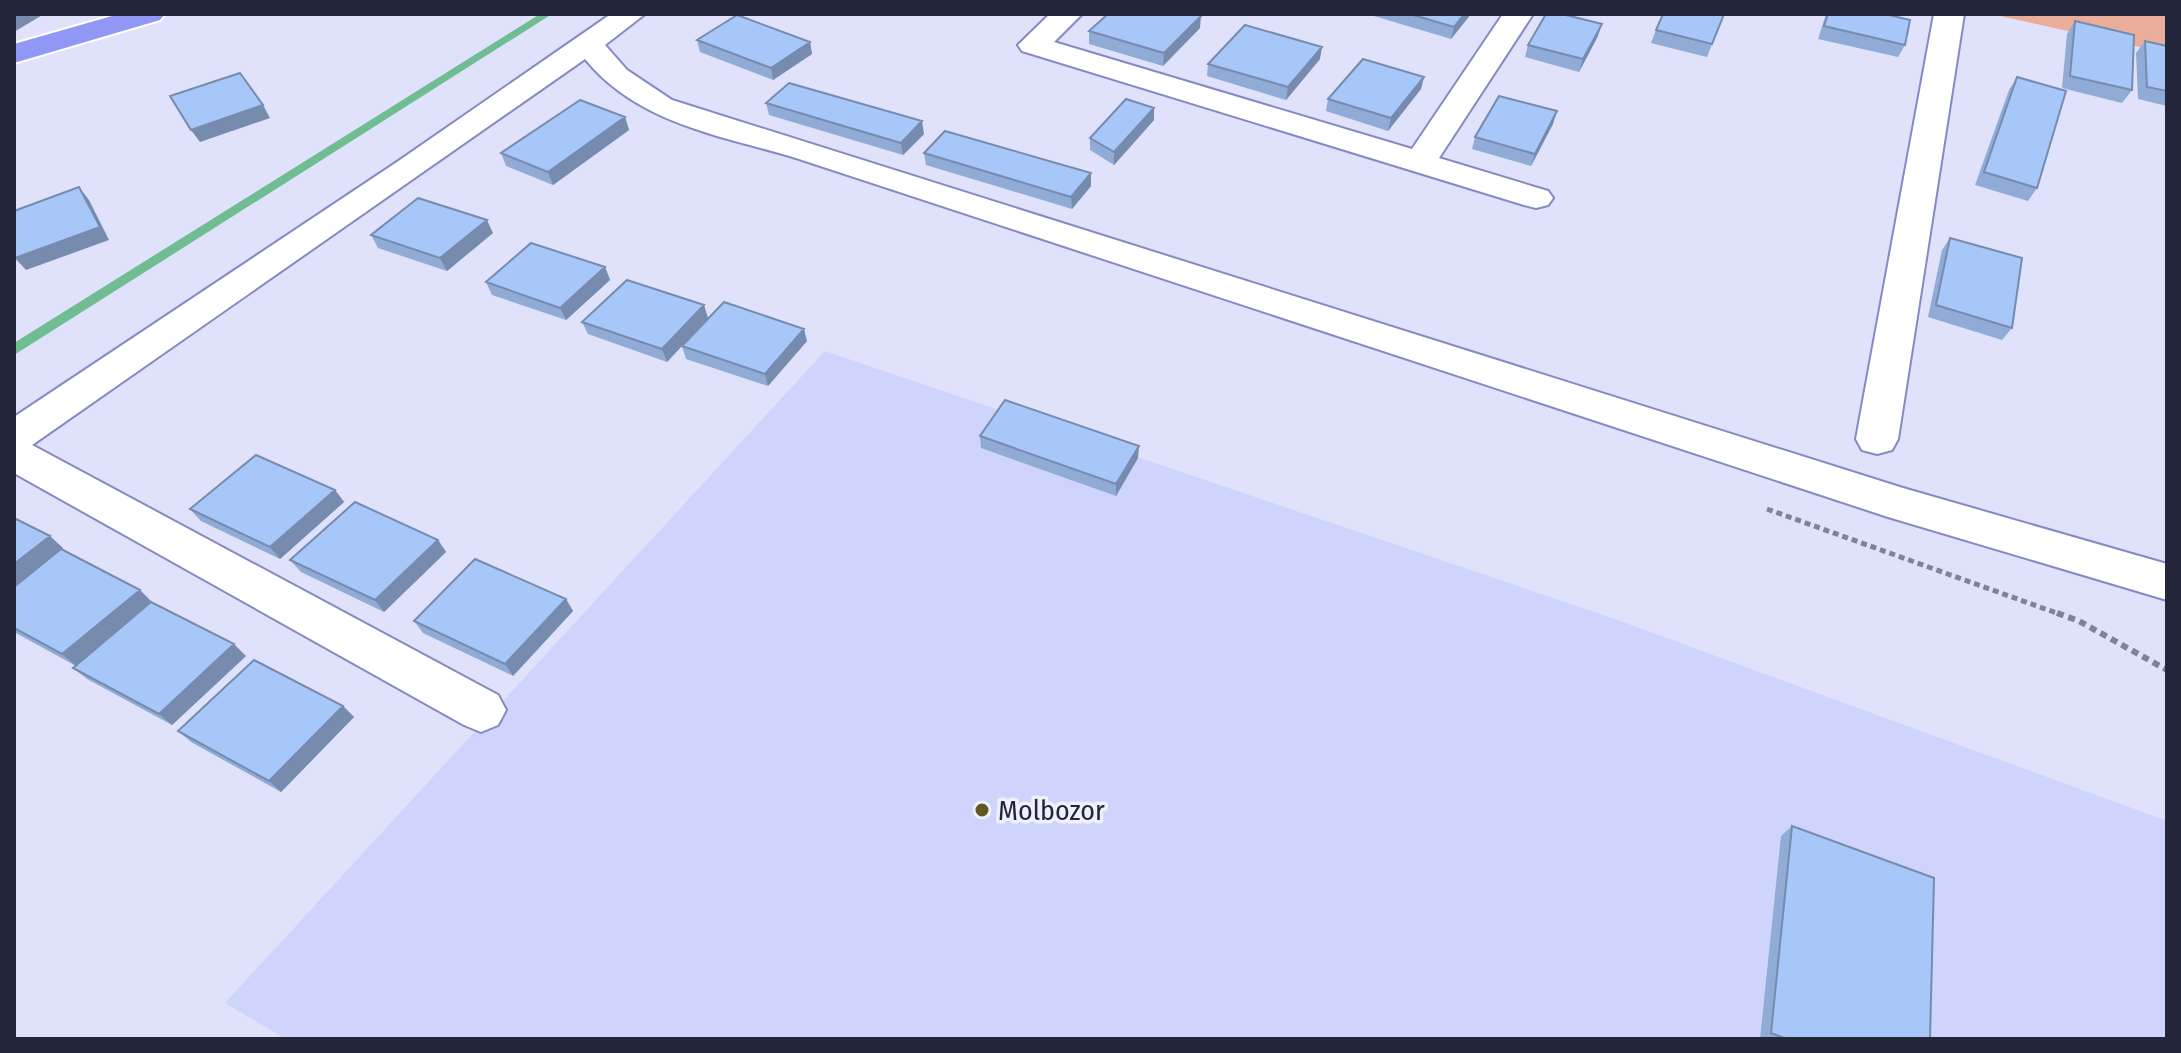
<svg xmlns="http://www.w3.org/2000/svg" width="2181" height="1053" font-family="'Fira Sans Condensed',sans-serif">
<rect width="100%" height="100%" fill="#dfe2fa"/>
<!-- built -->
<path fill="#ced4fc" d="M825 351 1612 618 2167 821V1039H286L225 1003Z"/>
<!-- green -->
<path fill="#eaad99" d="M1991 14H2167V53Z"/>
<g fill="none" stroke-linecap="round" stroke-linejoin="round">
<!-- stream -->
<path fill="#70bc93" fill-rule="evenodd" d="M540 14H552L14 355V343Z"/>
<defs>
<path id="minor" d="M611 14H645L605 45 627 70 672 100 1903 488 2167 564V600L1888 517 796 158C720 135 638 124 585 59L32 445 498 695 506 710 498 725 481 732 464 725 14 473V417L397 162Z
M1050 14H1082L1054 42 1412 149 1503 14H1533L1439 158 1548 191 1553 198 1548 205 1536 208 1524 205 1022 51 1018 45Z
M1934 14H1964L1898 439 1892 450 1877 454 1862 450 1856 439Z"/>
<path id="highway" d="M119 14H165L160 20 14 63V44Z"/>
</defs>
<!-- minor casing -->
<use href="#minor" stroke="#848ac2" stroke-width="4"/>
<!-- highway casing -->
<use href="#highway" stroke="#fff" stroke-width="4"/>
<!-- path-far1 -->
<path stroke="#808299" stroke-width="5" stroke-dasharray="6 4" stroke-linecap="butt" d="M1767 509 2062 615"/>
<!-- path -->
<path stroke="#808299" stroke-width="6" stroke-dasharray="7 5" stroke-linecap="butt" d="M2057 613 2079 621 2167 670"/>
<!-- minor -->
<use href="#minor" fill="#fff" fill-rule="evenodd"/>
<!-- highway -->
<use href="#highway" fill="#9097f5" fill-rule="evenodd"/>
</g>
<!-- wall -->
<path fill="#90abd6" d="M1374 14H1471L1451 39 1374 16Z
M1724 14 1707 57 1651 43 1656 30Z
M1826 14H1885L1905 45 1898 57 1818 39Z
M2075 21 2132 90 2122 103 2062 88 2067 34Z
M1200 28 1163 66 1089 44V31Z
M1598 36 1579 72 1525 57 1528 45Z
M697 40 810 42 812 54 773 80 700 52Z
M2145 41 2167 46V106L2138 99 2136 53Z
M1320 59 1286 100 1207 76 1208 64Z
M2017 77 2037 188 2028 201 1975 185 2009 90Z
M1421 89 1388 131 1326 111 1328 99Z
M766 103 924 134 903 155 769 115Z
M625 117 629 130 553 185 506 166 501 153Z
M1154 120 1114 165 1090 150V138Z
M1553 124 1531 166 1472 149 1475 137Z
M924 153 1091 186 1072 209 926 165Z
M493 233 447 271 378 248 371 235Z
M1950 238 2012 328 2002 340 1928 317 1942 250Z
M605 267 610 280 566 320 492 295 486 282Z
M708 318 667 362 588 334 582 322Z
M807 341 768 386 686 359 682 346Z
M980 436 1138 458 1116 496 981 448Z
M335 490 344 502 280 559 201 521 190 509Z
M14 518 63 548 62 550 246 656 172 725 87 679 73 668 76 666 14 632Z
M438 540 446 552 384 612 301 572 290 560Z
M566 599 573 611 513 676 423 633 414 621Z
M343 706 354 717 281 792 191 742 178 731Z
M1792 826 1930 1039H1760L1781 836Z"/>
<!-- shaded-wall -->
<path fill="#768bae" d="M14 14H44L14 32Z
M1464 14H1471L1451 39 1454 27Z
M1201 16 1200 28 1163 66 1164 53Z
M1602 24 1598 36 1579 72 1583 59Z
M810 42 812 54 773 80 771 68Z
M1322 47 1320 59 1286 100 1288 87Z
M1424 77 1421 89 1388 131 1391 118Z
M263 105 270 118 200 142 191 130Z
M1154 108V120L1114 165V152Z
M1557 111 1553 124 1531 166 1535 154Z
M625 117 629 130 553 185 548 172Z
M922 121 924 134 903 155 901 143Z
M1091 173V186L1072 209 1071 197Z
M79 187 89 200 109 240 26 270 15 258Z
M487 220 493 233 447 271 440 258Z
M605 267 610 280 566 320 560 308Z
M704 305 708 318 667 362 662 349Z
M804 329 807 341 768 386 765 374Z
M1139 446 1138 458 1116 496V484Z
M335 490 344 502 280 559 270 547Z
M50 536 63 548 14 587V564Z
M438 540 446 552 384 612 375 600Z
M140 590 152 602 76 666 62 654Z
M566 599 573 611 513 676 505 664Z
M234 644 246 656 172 725 159 714Z
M343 706 354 717 281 792 269 781Z"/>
<!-- building -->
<path fill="#a8c7f9" stroke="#768bae" stroke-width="2" d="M1108 14H1196L1201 16 1164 53 1089 31Z
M1410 14H1464L1454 27Z
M1546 14H1562L1602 24 1583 59 1528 45Z
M1663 14H1724L1712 44 1656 30Z
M1828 14H1885L1910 20 1905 45 1824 26Z
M737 15 810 42 771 68 697 40Z
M2075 21 2134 35 2132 90 2070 76Z
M1245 25 1322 47 1288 87 1208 64Z
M2145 41 2167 46V91L2147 87Z
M1363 59 1424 77 1391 118 1328 99Z
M240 73 263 105 191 130 170 96Z
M2017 77 2066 91 2037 188 1984 172Z
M789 83 922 121 901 143 766 103Z
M1499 96 1557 111 1535 154 1475 137Z
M1126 99 1154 108 1114 152 1090 138Z
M580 100 625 117 548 172 501 153Z
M945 131 1091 173 1071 197 924 153Z
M79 187 100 227 15 258 14 255V211Z
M418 198 487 220 440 258 371 235Z
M1950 238 2022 258 2012 328 1936 305Z
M531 243 605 267 560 308 486 282Z
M627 280 704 305 662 349 582 322Z
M724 302 804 329 765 374 682 346Z
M1005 400 1139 446 1116 484 980 436Z
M256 455 335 490 270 547 190 509Z
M355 502 438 540 375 600 290 560Z
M14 518 50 536 14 564Z
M61 549 140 590 62 654 14 628V587Z
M475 559 566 599 505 664 414 621Z
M151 602 234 644 159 714 73 668Z
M254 660 343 706 269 781 178 731Z
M1792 826 1934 878 1930 1039H1787L1771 1033Z"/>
<!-- markers -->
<circle fill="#605723" stroke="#eef0fc" stroke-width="3" cx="982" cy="810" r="8"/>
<g text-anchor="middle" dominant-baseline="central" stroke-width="7" stroke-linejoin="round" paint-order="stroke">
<!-- poi labels -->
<g font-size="28" fill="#23253b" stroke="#eef0fc" text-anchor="start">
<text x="998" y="810">Molbozor</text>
</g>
</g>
<!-- border -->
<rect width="2181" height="1053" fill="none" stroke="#23253b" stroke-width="32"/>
</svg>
